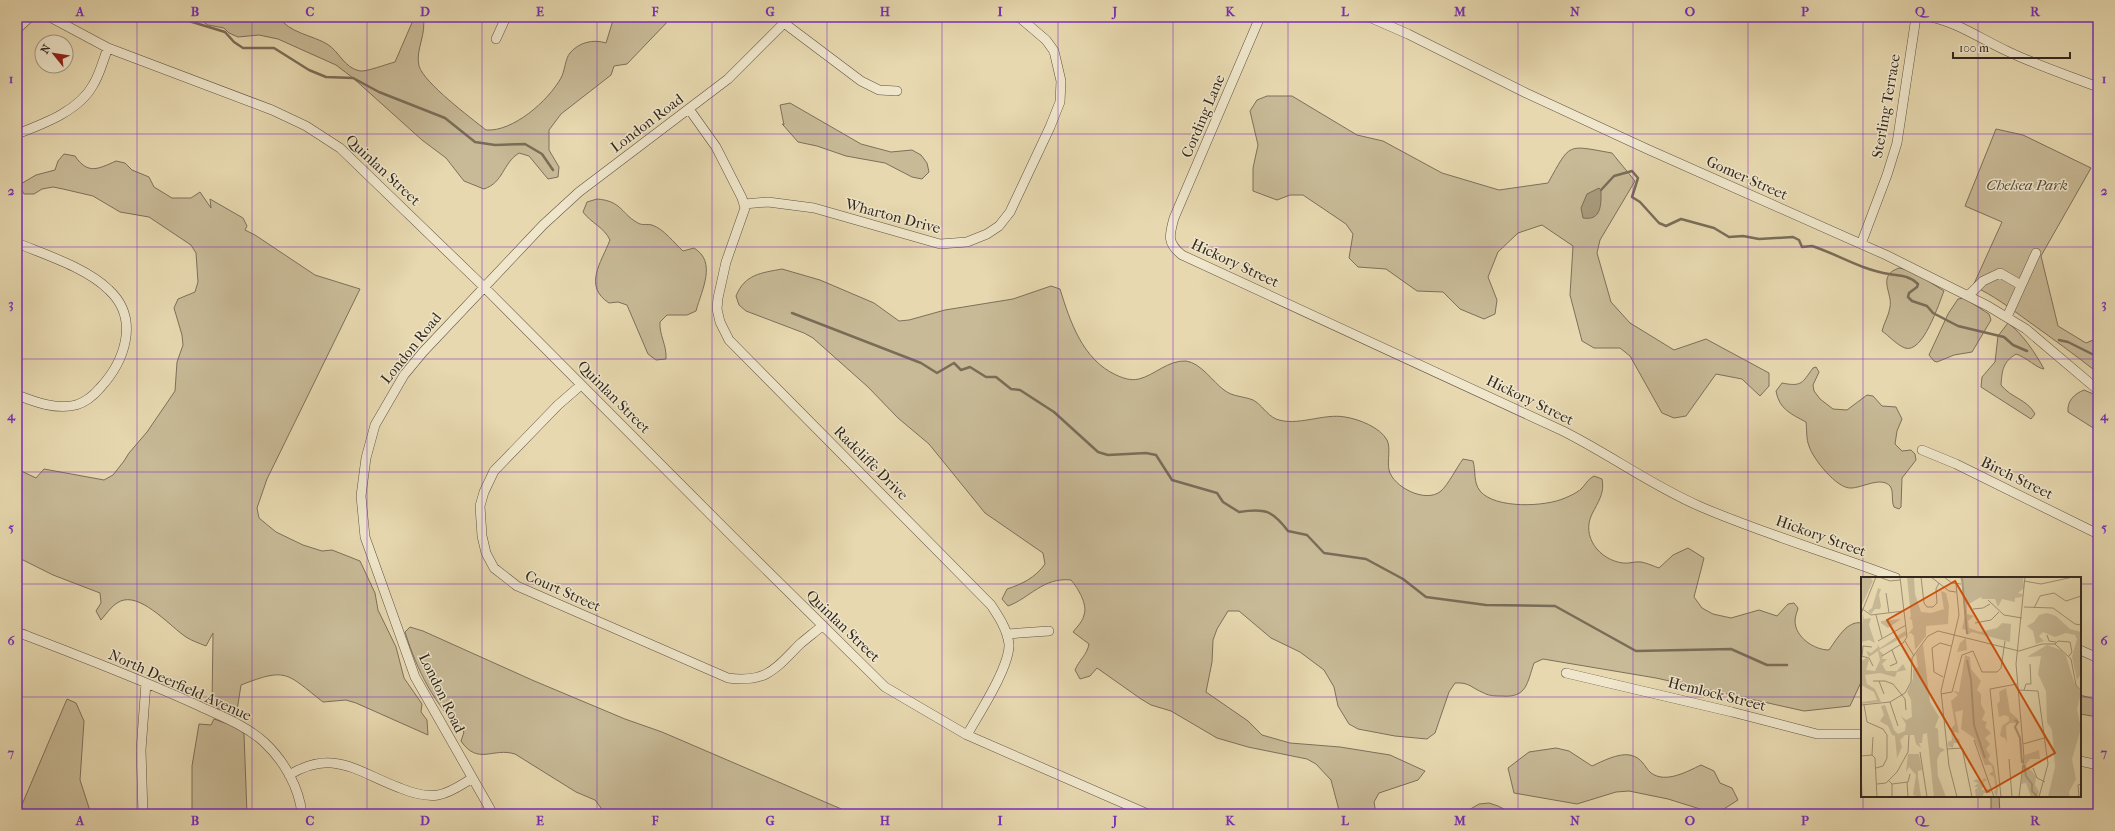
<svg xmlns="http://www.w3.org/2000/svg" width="2115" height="831" font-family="'IM FELL French Canon',serif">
<rect width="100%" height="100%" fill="#e7d8af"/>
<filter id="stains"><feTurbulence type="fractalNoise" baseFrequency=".005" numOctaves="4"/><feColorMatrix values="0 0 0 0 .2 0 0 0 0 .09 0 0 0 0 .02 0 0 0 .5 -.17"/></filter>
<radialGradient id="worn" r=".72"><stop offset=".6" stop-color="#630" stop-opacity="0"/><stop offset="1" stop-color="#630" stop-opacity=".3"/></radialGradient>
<!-- green -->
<path fill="#c8ba97" stroke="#7d705b" d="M195 17H279C289 33 312 35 327 44 339 51 344 68 360 71 366 72 387 64 395 62L414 18 423 17C427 34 415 50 419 66 424 83 471 118 486 130 513 132 548 101 561 78 565 71 565 59 570 53 579 42 594 39 606 43L614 17H672L627 64 614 66 611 75 561 114 549 130V150L559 167 558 177 548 179 529 156 519 153C502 164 504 182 484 189L464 181 446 158 422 140 353 78 336 65 278 39 259 35 238 37 229 33 224 28 208 25Z
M1267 96H1292L1357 135 1383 141 1442 173 1499 190 1548 183C1571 142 1566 145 1612 153L1635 181 1600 240 1597 253 1611 302 1630 323 1674 350 1706 339 1769 373V386L1760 396 1742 379 1716 374 1686 416 1674 418 1662 413 1630 356 1620 348H1594L1582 341 1570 295 1573 246 1542 225 1518 233 1498 252 1488 277 1497 300 1495 314 1484 319 1460 309 1443 292 1417 291 1386 269 1358 267 1349 258 1353 234 1346 224 1303 195H1290L1277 200 1253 191V168L1258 145 1250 111 1257 100Z
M790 103 861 144 891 152 912 150 921 155 927 163 929 172 922 179 912 177 885 163 846 156 817 146 798 142 784 126 782 124 784 125 780 105Z
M1996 129 2023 135 2091 168 2041 256 2058 326 2086 343 2098 338V373C2074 354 2053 339 2028 321 2010 308 1993 295 1973 286L2002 222 1965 206Z
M64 154 75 156C88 175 98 169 116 161L125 163 132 170 149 177 154 187 172 198H191L200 192 211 208 210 199 243 218 247 226 245 230 255 235 315 275 360 289 267 479 257 508 259 518 276 532 303 545 322 551 332 550 360 561 375 593 378 610 396 647 404 678 422 704 421 712 427 720 428 735 356 703 346 700 323 702C286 673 287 667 241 685L236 717 212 706 213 633 206 646C199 643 192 641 186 637 171 627 144 596 124 600 114 602 107 613 101 620L96 611 101 603 100 593 53 575 17 557V469L36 478 44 469 104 480 113 475 124 461 129 453 147 432 175 391 177 362 183 345 182 335 174 308 178 299 195 292 198 282 196 253 191 245 149 217 120 212 93 196 63 189 53 187 42 189 34 194H24L19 185 36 175 55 170 58 161Z
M597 199C623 201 621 215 640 224 643 225 648 224 652 225 664 229 674 243 683 251L694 248C717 262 702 289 696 311L687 315H667L660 322C659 335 667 345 666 359L656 360 648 354 627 305 618 302 609 303C583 286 601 263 610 240 604 227 591 223 583 212L587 202Z
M1899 268 1912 271 1944 291C1939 303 1923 354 1905 348 1897 345 1889 336 1882 331 1884 323 1889 315 1890 307 1893 293 1876 276 1899 268Z
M782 269 820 280 874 303 899 321 909 320 945 310 1013 299 1051 286 1060 289C1070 321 1082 359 1116 375 1123 378 1130 381 1139 379 1155 375 1168 360 1186 361 1201 363 1213 382 1224 390 1233 397 1243 396 1253 400 1261 404 1267 415 1276 419 1297 427 1323 413 1345 417 1358 419 1380 427 1387 440 1391 448 1387 461 1389 470 1393 487 1426 504 1441 491 1448 485 1457 467 1463 459L1473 461C1476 471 1473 482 1480 491 1495 509 1545 507 1565 498 1570 496 1578 492 1581 489 1587 483 1586 481 1594 476L1602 479C1605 493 1598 502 1592 514 1581 536 1599 560 1623 563 1629 564 1635 561 1641 562 1647 563 1653 566 1659 568L1673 555 1688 548 1704 558 1694 597 1702 608 1713 614 1731 618 1759 610 1777 616 1788 604 1794 603 1798 608C1797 612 1795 617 1795 621 1795 637 1814 650 1829 650 1837 639 1847 620 1862 623V680L1850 706 1804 711 1656 678 1543 659 1534 663C1527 683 1527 698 1502 696 1496 696 1489 696 1484 693 1471 688 1470 682 1455 683L1449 692 1435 733 1427 739 1395 736 1358 729 1349 724 1338 706 1334 687 1324 670 1300 652 1271 638 1239 611H1228L1217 629 1213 640 1212 662 1206 692 1248 721 1262 735 1290 743 1340 747 1390 755 1425 771 1418 780 1379 793 1374 802 1376 814H1340L1331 780 1316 764 1307 759 1248 747 1217 738 1171 711 1151 705 1141 699 1097 668 1090 676 1080 679 1075 670C1079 660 1087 655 1089 644L1073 632C1077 627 1083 621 1084 615 1088 605 1078 588 1071 580 1043 577 1030 598 1008 606L1002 599 1007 589C1022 584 1035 578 1045 564L1043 553 985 513 929 444 898 418 868 387 813 338 804 333 746 311 739 305 736 296C745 274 761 273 782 269Z
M1964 298 1989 314 1991 320 1972 352 1954 355 1937 362 1934 361 1929 355 1948 314 1958 299Z
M2008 323C2022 333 2036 354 2044 369 2038 369 2026 357 2016 354 2003 362 2002 370 2001 385 2011 398 2027 399 2035 414L2031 419 1981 387 1982 377 1995 362 1998 336Z
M1816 367 1819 372 1813 385 1814 391 1820 399 1833 409 1847 410 1867 395 1873 396 1882 406 1896 407 1902 419 1897 431 1895 444 1902 451 1911 450 1915 454 1916 460 1902 478 1901 507 1899 509 1894 507C1891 501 1894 491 1890 486 1881 476 1862 488 1851 488 1837 489 1813 459 1809 446 1806 439 1807 429 1806 422 1791 414 1779 409 1776 391L1782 383C1802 387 1802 383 1813 368Z
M2084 390 2098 396V431L2068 412C2067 401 2074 394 2084 390Z
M410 627 423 631 532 680 625 719 662 732 853 814H601V808L595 800 576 792 515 754C493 747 478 766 461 741L464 732C434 705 417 670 405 632Z
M2080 695 2098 700V717L2080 714Z
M67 699 76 703 84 721 80 780 91 814H18Z
M214 719 239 728 244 734 247 814H192V766L199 724 211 725Z
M1556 748 1569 751 1592 766C1603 761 1618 753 1630 755 1643 758 1644 767 1651 773 1666 784 1688 771 1701 765L1714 771 1720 783 1732 788 1738 800 1716 814 1668 799 1629 791 1616 792 1577 804 1514 793 1508 768 1529 752Z
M1991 796H1999L2000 814H1991Z
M1489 803 1498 806 1514 814H1462L1479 804Z"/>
<!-- water -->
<path fill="#a99c7e" stroke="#796d58" d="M1599 188 1601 190C1601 204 1602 221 1583 218L1581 208 1587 194Z"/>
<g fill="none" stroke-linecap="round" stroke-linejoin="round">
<!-- stream -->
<path stroke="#796d58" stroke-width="2.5" d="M176 17 225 32 234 42 243 48H274L309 70 326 77 353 78 379 92 445 118 475 142 495 145 525 144 542 154 553 170
M1601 190 1614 176 1632 171 1638 178 1632 197 1640 202 1659 223 1666 226 1681 219 1714 228 1729 237 1743 236 1759 239 1793 237 1799 240 1802 247 1812 246C1837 254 1862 270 1889 274 1899 276 1909 275 1918 284L1917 287 1909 293 1908 297 1912 301 1927 306 1933 313 1958 326 2004 337 2013 345 2027 351
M792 313 921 363 937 373 954 363 961 370 970 367 986 377H996L1011 389 1020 390 1054 412 1098 452 1108 455 1146 453 1156 455 1172 480 1217 493 1223 502 1239 512C1265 508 1272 510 1288 531L1307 535 1324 553 1366 559 1403 579 1426 597 1486 605 1555 606 1636 651 1731 649 1767 665H1787
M2059 340 2068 342 2098 357"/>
<defs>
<path id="minor" d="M50 17 108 48 272 110 306 126 340 148 483 286 733 537 885 687 967 735 1148 814
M1260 17 1174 218C1169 236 1167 243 1182 255L1563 431C1609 454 1651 485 1699 506 1763 534 1831 553 1896 578
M1369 17 1408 34 1526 93 1647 149 1886 255 1988 306 2026 329 2098 390
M1931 17C1959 23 1981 39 2007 51 2036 65 2067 75 2098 87
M784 23 861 81 879 90 897 91
M17 29 30 17
M496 39 506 17
M689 109 716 147 742 198 745 208 726 262 718 298 717 309 720 322 729 340 991 605C999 617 1007 629 1009 644 1010 667 978 715 967 735
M17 134C43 124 79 111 93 85 100 74 103 60 108 48
M744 204 768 202 814 208 940 244 967 242 987 234 999 226 1010 212 1050 127 1060 102 1061 81 1054 51 1046 40 1019 17
M17 243C46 255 87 268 109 290 140 319 125 361 100 388 94 395 86 402 76 405 56 410 35 402 17 395
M1861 244 1887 175 1897 143 1916 17
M1968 296 1983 281 2000 273 2021 285
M2007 317 2036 253
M581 385 558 405 494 471 484 492 480 506 482 536 486 553 494 568 517 586 728 678C767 683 775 669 800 644 807 638 815 632 822 626
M1922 450 1956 464 2098 534
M17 632C77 655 138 678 197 705 220 716 246 725 265 743 284 761 299 787 302 814
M1007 634 1049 631
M2080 650 2098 658
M1566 673 1732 712 1817 734H1862
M2080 761 2098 765
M289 775C334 748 357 772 400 788 412 793 425 797 438 795 450 793 461 785 471 779
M143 814 141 750 146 683
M493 814 415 677 365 537 361 496 366 458 375 425 404 375 423 352 543 225 579 192 728 79 790 17"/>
</defs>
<!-- minor casing -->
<use href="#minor" stroke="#5f5343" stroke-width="10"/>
<!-- minor -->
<use href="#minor" stroke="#efe6cb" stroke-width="9"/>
</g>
<!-- grid -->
<path fill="none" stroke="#7b2cbf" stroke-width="1" stroke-opacity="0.55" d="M137 17V814M252 17V814M367 17V814M482 17V814M597 17V814M712 17V814M827 17V814M942 17V814M1058 17V814M1173 17V814M1288 17V814M1403 17V814M1518 17V814M1633 17V814M1748 17V814M1863 17V578M1978 17V578M17 134H2098M17 247H2098M17 359H2098M17 472H2098M17 584H1862M2080 584H2098M17 697H1862M2080 697H2098M1863 796V814M1978 796V814"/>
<g text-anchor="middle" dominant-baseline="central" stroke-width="3" stroke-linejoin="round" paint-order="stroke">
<!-- street labels -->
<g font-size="15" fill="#32271f" stroke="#efe6cb">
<text transform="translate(1886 106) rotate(-80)">Sterling Terrace</text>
<text transform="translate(1203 116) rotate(-67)">Cording Lane</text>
<text transform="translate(647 123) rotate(-37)">London Road</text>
<text transform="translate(383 170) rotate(43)">Quinlan Street</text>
<text transform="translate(1747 178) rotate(24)">Gomer Street</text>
<text transform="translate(893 216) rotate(15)">Wharton Drive</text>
<text transform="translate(1235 263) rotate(25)">Hickory Street</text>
<text transform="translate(411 348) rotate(-51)">London Road</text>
<text transform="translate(614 397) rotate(45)">Quinlan Street</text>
<text transform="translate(1530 400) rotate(26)">Hickory Street</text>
<text transform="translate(871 463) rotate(45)">Radcliffe Drive</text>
<text transform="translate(2017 478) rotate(26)">Birch Street</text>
<text transform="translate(1821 536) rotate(20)">Hickory Street</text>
<text transform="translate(563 591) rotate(24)">Court Street</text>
<text transform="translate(843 626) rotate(44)">Quinlan Street</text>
<text transform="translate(180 685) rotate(24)">North Deerfield Avenue</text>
<text transform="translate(442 693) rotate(64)">London Road</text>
<text transform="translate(1717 694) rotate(14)">Hemlock Street</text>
</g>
<!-- park labels -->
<g font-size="15" font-style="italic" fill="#584c3d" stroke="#efe6cb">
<text x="2027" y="185">Chelsea Park</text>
</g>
</g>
<!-- overview -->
<g transform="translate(1861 577)">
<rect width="220" height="220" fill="#e7d8af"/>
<path d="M0 0H9L12 4 0 30ZM46 0H53L54 17 60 35 70 36 83 32 80 14 85 16 88 29 87 47 65 49V59L54 73 53 59 50 56 47 57 52 51 51 43 48 41 50 40ZM98 0H162L163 11 157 16 162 17 161 20 154 21V25L141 22 137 30 134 22H121L120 20 106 28V37L113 39 107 44 108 51 119 55 136 51 141 46 150 47 149 65 111 55 106 58V53L101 52 105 34 102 6ZM17 11 20 12 18 18 20 29 19 32H14L10 37 7 34 11 31ZM2 36 3 42 10 41 8 48 14 66 8 63 0 65ZM186 36 195 39 209 52 220 55V97L216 103 211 80 216 62 214 58 205 56 194 60 182 55 178 59 183 64 175 67 172 54 166 49 173 45 178 38ZM40 42 27 51 20 46V44ZM44 54 46 58 18 73 22 77 21 82H26L21 87 25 94H36L42 87 45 93 36 95 34 100 19 96 4 98 6 107 14 112 20 125 0 127V125L16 123 13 115 0 108V84L6 81 8 83 5 93 14 94 19 83 17 74 8 80 5 74 10 76 17 70 16 67 19 71ZM105 61 106 73 96 75 99 66ZM62 67 69 125 78 140 74 150 77 152 78 170 84 173 79 176 76 183 77 199 85 220H73L66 156 62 157 61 166H58L60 171 55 167 53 158H44L39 163 41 170 36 181 34 159 31 158 27 149 19 144 23 138 20 129 24 128 33 153 37 157 44 154 45 147 40 139 45 143 51 140 50 123 46 115 52 102V92L57 90 55 77ZM186 68 200 73 205 79 213 105 220 116 216 132 220 151 211 182 215 202 208 215 209 219 187 220 194 190 191 153 186 145 185 114 177 97 180 79 166 80ZM104 78 109 80 110 92 120 104 116 113 120 117V127L124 135 121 143 126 145 124 150 130 156 124 161 129 167 125 172 129 178 127 183 133 189 137 212 136 220 133 215 135 212 133 200 128 197 132 194 130 188H124L113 161 100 152 102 133 94 135 98 156 92 155V160L98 162 99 166H93L92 171 87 169V165L91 163 90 152 94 147 90 124 97 118 92 114 98 115ZM145 111 149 135 157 142 156 146H149L145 149 146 166 144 161 139 159 141 149 148 144V140L144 138 138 140 136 127 139 124 138 115ZM178 173 179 182H169L165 187V190L171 194 175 200 174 208 178 215 176 220H170L165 206 160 207 164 178ZM47 177H58L61 193 57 194V200L60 220 52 218 55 198 48 190 45 195ZM123 201 126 203 122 205 123 209 120 213 129 212 130 216H123L121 220H115L114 213 117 210H113L117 206 112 204 116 202 121 205Z" fill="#c8ba97"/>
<path fill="none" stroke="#a99c7e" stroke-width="2" d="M101 0 106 57M106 83 110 103 113 148 124 181M154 143 157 145 154 150 159 161 161 186M163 188 165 199 171 207V214L176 219"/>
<path fill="none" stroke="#9f9175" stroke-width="1" d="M18 0 29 4 39 3M60 0 63 26 66 30H72L76 26 75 12 78 6M70 0 88 14 95 15M83 0 91 6 100 7M163 4 180 7 212 0M95 7 98 38 80 114 88 189 96 220M25 16 28 36M127 23 143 38 161 41M163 30 192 31 214 47 220 48M0 31 10 38 43 34M173 31 179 19 193 16 205 24 220 19M112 32 122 31 129 27M0 37 15 0M15 38 21 61M114 46 130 43 138 35M186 58 188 64 195 65M17 64 45 48M44 64 53 79M194 67 197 64 209 65 211 75 208 79M112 74 121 95H136L140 91 144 64M0 79 8 81 12 89M1 79 2 69 11 70M21 79 42 66 46 60 39 0M29 89 36 86 31 73M82 100 73 95 71 71 79 66 90 69M12 104H24L32 107 44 122 45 133M18 104 23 117M157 113 177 114 187 187 178 220M163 113 165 107H170L169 87M80 117 91 115 101 78 112 74M29 125 37 149M0 128 29 125 44 116 50 105 51 81 67 59 77 54 158 74 181 67H194L210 82 215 108 220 114M3 128 6 145 22 152 26 158V181L22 189 15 191M113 163 133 220M162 167 183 161M86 172 101 171 111 220M59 175 66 220M11 178 12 160M0 179 11 178 14 181 16 220M148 182 151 220M0 191 1 220M172 191 176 201 184 205M28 204 31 207 47 205 49 197M46 205 47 220M16 207 25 206 36 195 47 175 48 158M31 207V220M140 220 129 112 156 107M158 220 163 180 155 87 164 0M218 220 217 208 220 207"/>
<path fill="#cd520f" fill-opacity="0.15" stroke="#cd520f" stroke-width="2" d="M94 4 194 176 126 215 26 43Z"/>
<rect width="220" height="220" fill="none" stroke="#32271f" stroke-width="2"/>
</g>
<!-- margin -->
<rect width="2115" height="831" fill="none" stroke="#e7d8af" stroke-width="44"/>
<!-- north arrow -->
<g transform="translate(54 54) rotate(300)"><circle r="19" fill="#efe6cb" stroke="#a39a86"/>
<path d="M0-3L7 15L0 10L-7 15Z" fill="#8f2418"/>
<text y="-6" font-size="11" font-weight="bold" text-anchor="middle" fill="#32271f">N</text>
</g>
<!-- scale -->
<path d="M1953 52v6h117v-6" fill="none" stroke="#32271f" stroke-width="2"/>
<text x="1959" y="52" font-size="12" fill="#32271f" stroke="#efe6cb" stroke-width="3" paint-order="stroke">100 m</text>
<rect x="22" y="22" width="2071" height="787" fill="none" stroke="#7b2cbf" stroke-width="1.5"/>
<g font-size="13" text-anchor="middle" font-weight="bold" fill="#7b2cbf">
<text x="80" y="16">A</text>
<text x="195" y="16">B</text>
<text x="310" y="16">C</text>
<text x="425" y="16">D</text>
<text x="540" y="16">E</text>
<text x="655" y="16">F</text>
<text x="770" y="16">G</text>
<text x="885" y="16">H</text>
<text x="1000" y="16">I</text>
<text x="1115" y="16">J</text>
<text x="1230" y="16">K</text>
<text x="1345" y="16">L</text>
<text x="1460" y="16">M</text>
<text x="1575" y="16">N</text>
<text x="1690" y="16">O</text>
<text x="1805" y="16">P</text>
<text x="1920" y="16">Q</text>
<text x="2035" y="16">R</text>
<text x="11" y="83">1</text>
<text x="2104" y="83">1</text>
<text x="11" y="195">2</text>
<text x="2104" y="195">2</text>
<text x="11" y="308">3</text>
<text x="2104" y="308">3</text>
<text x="11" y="420">4</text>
<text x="2104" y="420">4</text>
<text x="11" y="532">5</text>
<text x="2104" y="532">5</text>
<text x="11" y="645">6</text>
<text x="2104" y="645">6</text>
<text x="11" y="757">7</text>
<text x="2104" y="757">7</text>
<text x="80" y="825">A</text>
<text x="195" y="825">B</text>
<text x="310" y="825">C</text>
<text x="425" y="825">D</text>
<text x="540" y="825">E</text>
<text x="655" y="825">F</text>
<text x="770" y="825">G</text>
<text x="885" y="825">H</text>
<text x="1000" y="825">I</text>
<text x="1115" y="825">J</text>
<text x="1230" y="825">K</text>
<text x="1345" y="825">L</text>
<text x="1460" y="825">M</text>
<text x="1575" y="825">N</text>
<text x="1690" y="825">O</text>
<text x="1805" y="825">P</text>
<text x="1920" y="825">Q</text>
<text x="2035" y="825">R</text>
</g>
<rect width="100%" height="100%" filter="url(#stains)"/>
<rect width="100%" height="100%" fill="url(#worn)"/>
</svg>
